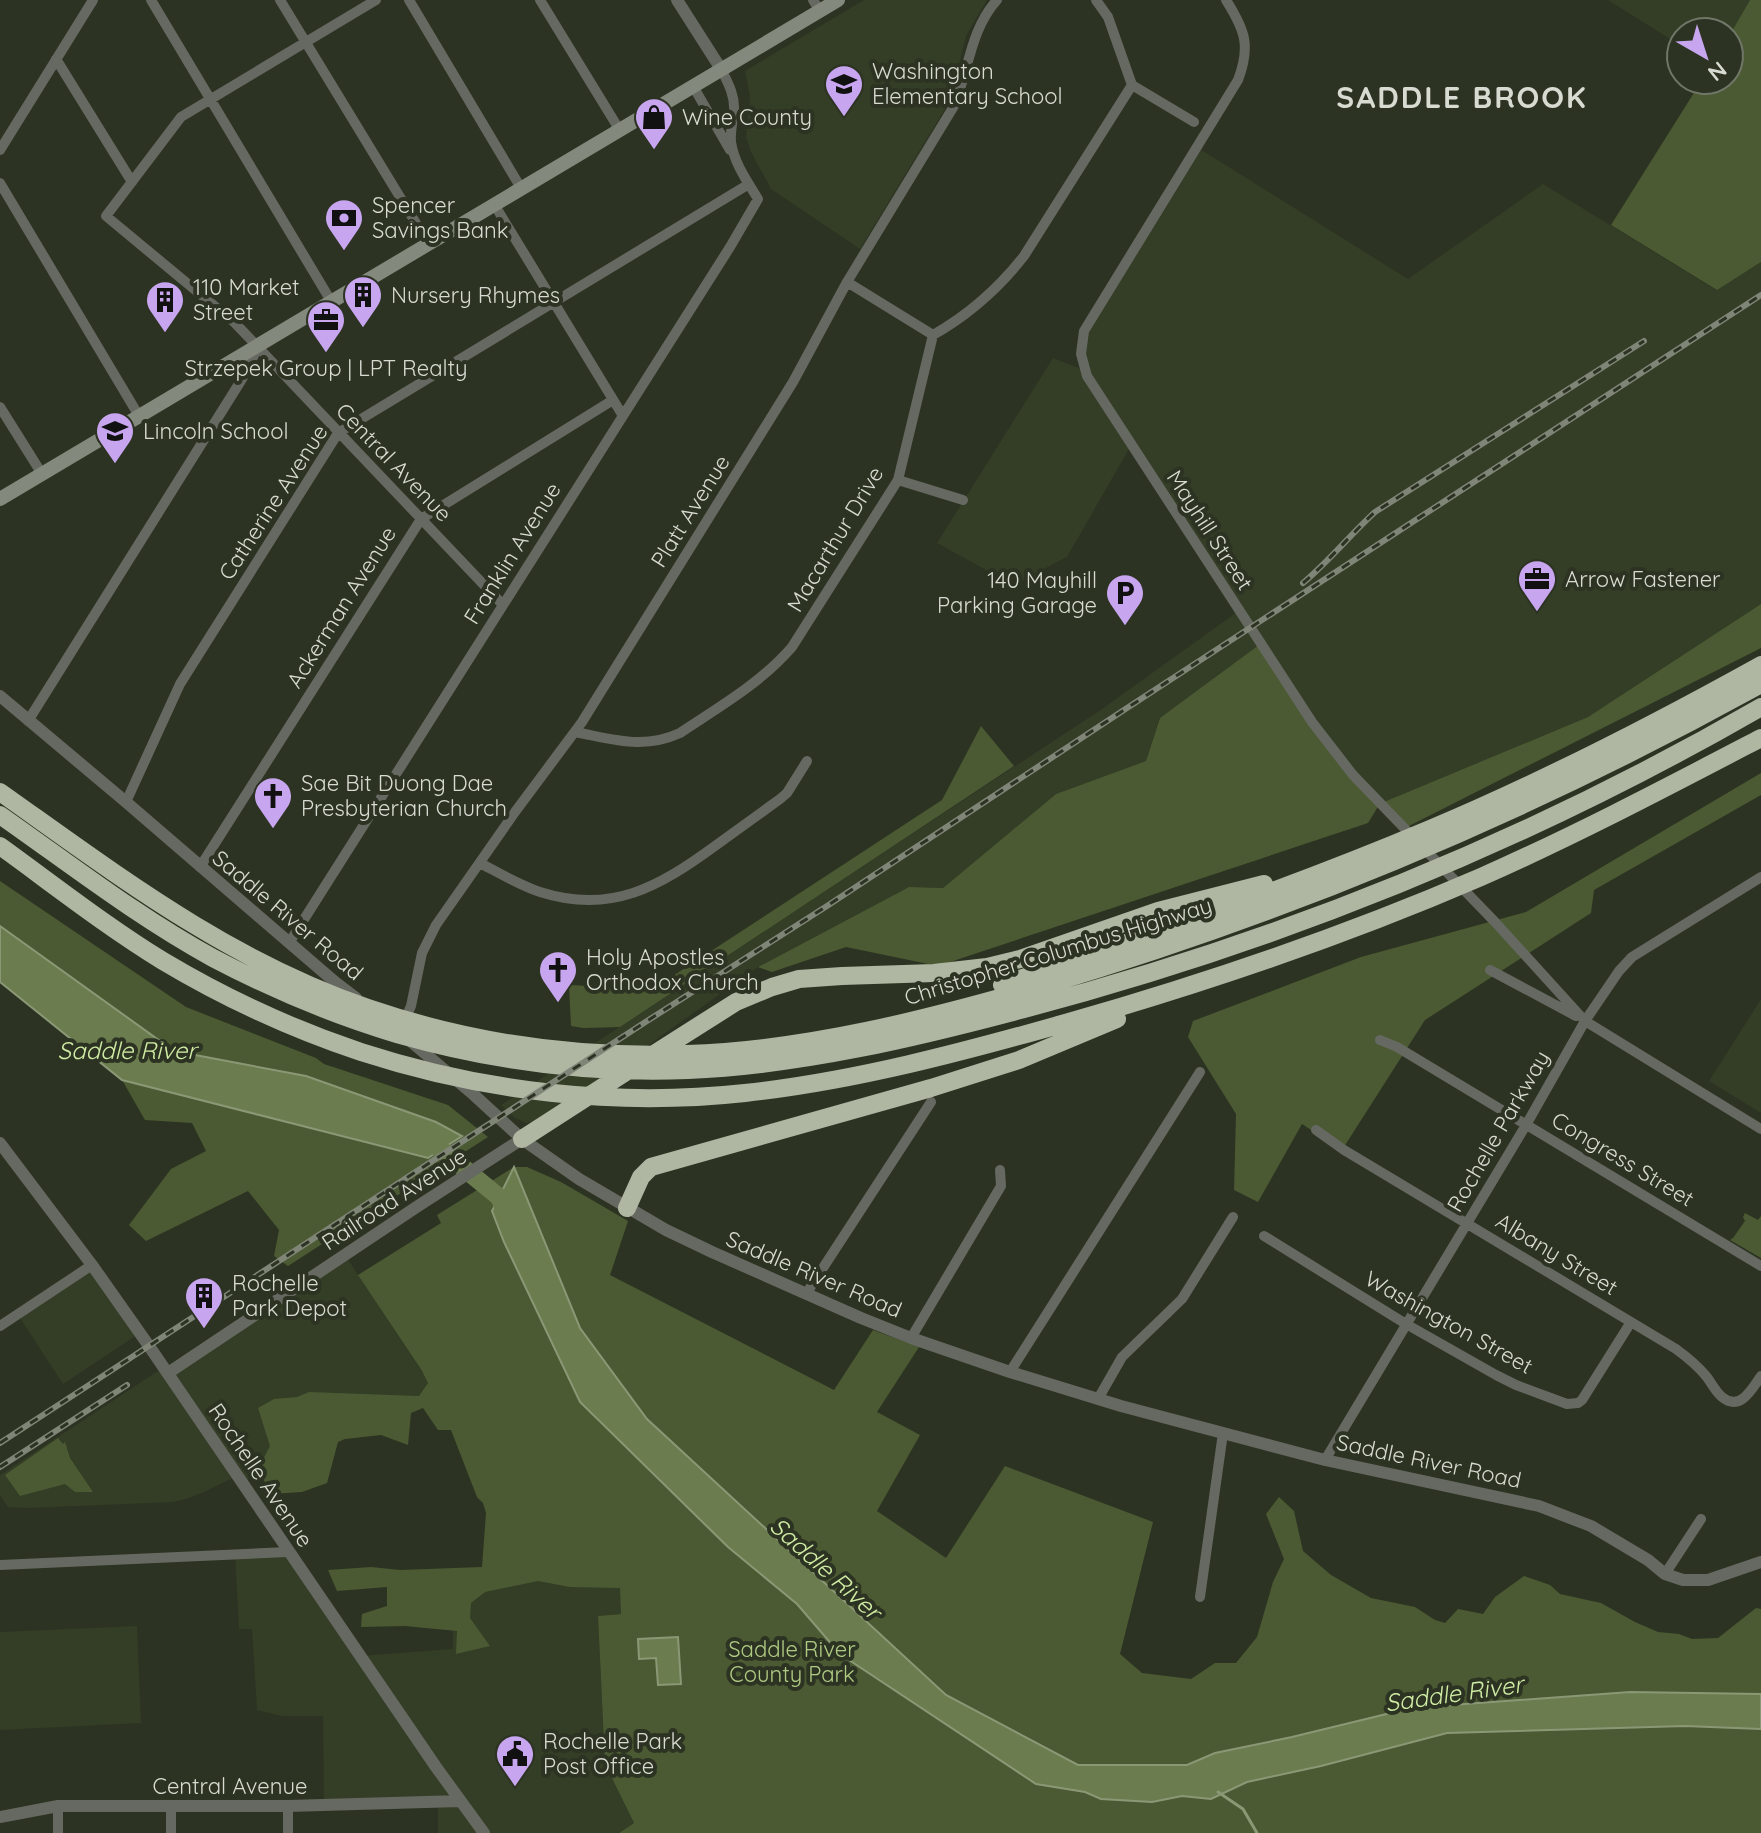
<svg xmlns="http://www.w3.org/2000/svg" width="1761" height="1833" font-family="Quicksand,sans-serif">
<rect width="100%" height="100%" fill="#2c3322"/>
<!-- built -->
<path fill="#343d26" d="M864 0H987L966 36 951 99 860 249 771 189 751 152 746 137 750 96 745 71Z
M1608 0H1750L1729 36V32H1681V46Z
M1195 146 1408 279 1543 184 1716 290 1761 262V604L1588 717 1379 804 1160 717 1146 761 1056 794 943 888 909 887 758 967 549 1116 535 1122 526 1123 515 1118 501 1105 1102 709 1237 612 1130 447 1067 557 1013 585 937 543 1053 358 1081 369 1082 334Z
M1761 999V1113L1709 1081Z
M345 1255 436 1393 242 1482 237 1476 202 1493 186 1499 173 1502 29 1508 8 1507 0 1495V1475L164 1367 168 1373Z
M92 1265 140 1333 63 1384 18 1315Z
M288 1552 360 1656 453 1649V1570L499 1569 620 1588 622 1614 598 1616 605 1764 634 1823 619 1833H438V1802L324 1805 323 1716H282L257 1710 252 1629H239L235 1554Z
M137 1626 141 1723 0 1730V1632Z"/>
<!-- green -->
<path fill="#4b5a32" d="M1750 0H1761V262L1717 290 1611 225 1702 80H1729V36Z
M1761 604V648L1403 829 1379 805 1368 823 938 966 846 947 772 972 758 967 909 887 943 888 1056 794 1146 761 1160 718 1259 645 1379 804 1588 717Z
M981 726 1014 766 620 1027 583 1028 571 1026 569 985 653 989 942 800Z
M1761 773V795L1594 890 1591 913 1425 1020 1342 1150 1302 1124 1258 1202 1234 1190 1236 1114 1188 1037 1193 1021 1361 957 1526 912Z
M0 881 186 1007 316 1058 324 1064 448 1105 488 1137 288 1266 274 1256 279 1230 248 1191 146 1241 129 1225 171 1169 206 1151 192 1123 145 1120 122 1080 412 1143 306 1076 174 1051 0 926Z
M514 1167H527L561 1182 628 1221 610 1275 834 1390 873 1330 919 1347 877 1412 920 1435 877 1511 946 1558 1005 1466 1153 1522 1120 1654 1142 1673 1191 1679 1215 1663H1236L1257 1637 1273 1582 1284 1559 1266 1514 1279 1497 1294 1511 1303 1551 1331 1575 1371 1598 1415 1607 1435 1620 1445 1623 1458 1609 1483 1614 1495 1597 1524 1576 1550 1585 1560 1594 1601 1603 1635 1622 1658 1632 1679 1634 1692 1639 1718 1638 1756 1608 1761 1609V1833H619L634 1823 605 1764 598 1616 621 1614 620 1588 570 1587 538 1581 485 1592 471 1603 470 1618 490 1646 456 1654 457 1631 405 1626 361 1627 362 1614 387 1606V1587L337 1591 328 1570 371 1567 400 1570 482 1567 486 1513 483 1503 477 1497 451 1430H438L423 1408 411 1413 408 1445 381 1435 345 1439 338 1442 327 1483 302 1492 271 1494 258 1469 270 1446 258 1408 274 1399 297 1397 309 1392 419 1396 428 1383 422 1371 358 1275 441 1223 437 1215Z
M1745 1213 1758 1220 1761 1216V1258L1730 1240 1733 1238 1745 1221 1743 1217Z
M58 1438 63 1444 65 1442 70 1458 93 1492H75L65 1484 20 1496 5 1475Z"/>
<!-- water -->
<path fill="#6b7c4f" stroke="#8b9876" stroke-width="2" d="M0 926 174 1051 306 1076 436 1122 462 1136 428 1158 122 1080 0 982Z
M514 1167 580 1328 647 1419 946 1695 1078 1765H1187L1215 1753 1292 1737 1411 1708 1630 1692 1761 1694V1729L1685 1726 1447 1733 1321 1766 1247 1782 1211 1799 1182 1796 1152 1802 1101 1799 1085 1792 1036 1784 840 1654 797 1604 728 1547 580 1402 504 1242 492 1211Z
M678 1637 681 1684 658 1685 656 1658 639 1659 638 1639Z"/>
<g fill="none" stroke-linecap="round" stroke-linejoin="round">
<!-- stream -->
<path stroke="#8b9876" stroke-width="3" d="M1218 1792 1243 1809 1257 1833"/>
<!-- river -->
<path stroke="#6b7c4f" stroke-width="18" d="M422 1134 499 1197 508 1218"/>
<!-- minor -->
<path stroke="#666961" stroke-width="10" d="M151 0 331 301
M280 0 428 243
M376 0 181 117 106 216 235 323 503 605
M409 0 521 188
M540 0 619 129
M813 0 820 11
M1096 0 1108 17 1132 85 1194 122
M1226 0C1245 30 1251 46 1238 80L1084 331 1081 354 1087 376 1312 722 1353 775 1495 922 1585 1021 1761 1129
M56 59 132 182
M693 86 730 150
M0 150 93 0
M0 183 139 416
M494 204 623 416
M847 282 933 335
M0 407 42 474
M898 480 963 500
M28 721 242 379 258 347
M575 732C613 739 643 750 680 733 719 707 761 683 792 647L898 480 933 335C970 314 998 289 1024 256L1132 85
M126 802 180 684 338 433 749 184
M480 863C499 873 519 885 540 892 612 915 660 886 715 846 737 830 758 815 780 799L787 793 807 761
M200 867 421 519 613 400
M289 943 730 247 758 199C747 181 734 163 731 142 730 131 733 121 734 111 735 95 728 83 721 69
M1490 970 1576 1016
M404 1022 411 1006 422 953 436 925 515 812 582 722 793 382 847 282 954 106C969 70 970 30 997 0
M1380 1040 1397 1047 1761 1266
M1316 1130 1344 1150 1676 1349C1687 1357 1697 1365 1706 1376 1711 1382 1715 1391 1722 1397 1740 1412 1752 1389 1761 1376
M1264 1236 1406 1324 1496 1375 1516 1385 1567 1404 1578 1403 1582 1400 1631 1322
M806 1294 931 1102
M0 1326 92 1265
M911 1338 1001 1186 1000 1170
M1010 1372 1200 1072
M1098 1399 1122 1357 1182 1299 1233 1217
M1325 1460 1526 1125 1585 1021 1619 971 1632 957 1761 877
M0 1565 288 1552
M1665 1574 1701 1519
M1200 1597 1223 1433
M58 1806V1833
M171 1806V1833
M288 1806V1833"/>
<!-- tertiary -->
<path stroke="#666961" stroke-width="12" d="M677 0 721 69
M0 696 126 802 335 982 356 998
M408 1039 474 1095 522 1139 579 1179 666 1230 712 1252 861 1318 911 1338 1010 1372 1121 1406 1325 1460 1539 1506 1591 1526 1648 1560 1665 1574 1683 1580H1708L1761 1562
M0 1143 92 1265 149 1346 436 1767 484 1833
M168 1373 418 1206 522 1139
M0 1817 58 1806H288L460 1801"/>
<!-- secondary -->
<path stroke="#83897c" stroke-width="14" d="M0 499 838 0"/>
<!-- motorway -->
<path stroke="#afb7a3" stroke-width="18" d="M0 792C120 877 228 960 368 1008 470 1043 580 1058 687 1054 808 1050 927 1019 1042 986 1292 912 1533 810 1761 684
M0 815C70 864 138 917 213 958 272 989 333 1015 397 1034 492 1061 590 1074 688 1070 802 1065 915 1038 1024 1009 1281 941 1531 840 1761 707
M0 846C54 885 106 926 163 961 225 998 292 1029 361 1052 484 1092 616 1107 745 1093 855 1081 963 1052 1069 1022 1209 982 1347 935 1481 877 1576 835 1669 786 1761 738
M1002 985C1146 937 1290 888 1430 829 1544 781 1653 725 1761 665
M654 1054 736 1002 772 987 799 979 842 976 934 973 987 967 1020 959 1158 911 1264 884
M522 1139 629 1070
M627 1208 641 1177 651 1167 931 1088 1019 1060 1117 1019"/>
<defs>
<path id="rail" d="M1303 583C1329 561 1350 535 1375 512L1644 341
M0 1443 647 1021 827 906 1127 708 1761 295
M0 1467 127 1385"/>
</defs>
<!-- rail casing -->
<use href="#rail" stroke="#7f8577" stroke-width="6"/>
<!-- rail -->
<use href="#rail" stroke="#2c3322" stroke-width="3" stroke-dasharray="9" stroke-linecap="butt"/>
</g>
<!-- icons -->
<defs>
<symbol id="school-pin" viewBox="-11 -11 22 30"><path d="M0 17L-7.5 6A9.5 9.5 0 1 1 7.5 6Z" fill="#c8a6ef" stroke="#2c3322"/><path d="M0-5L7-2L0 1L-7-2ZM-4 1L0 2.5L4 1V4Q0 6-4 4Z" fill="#111"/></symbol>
<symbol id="shop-pin" viewBox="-11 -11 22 30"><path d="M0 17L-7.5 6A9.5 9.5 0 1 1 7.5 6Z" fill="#c8a6ef" stroke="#2c3322"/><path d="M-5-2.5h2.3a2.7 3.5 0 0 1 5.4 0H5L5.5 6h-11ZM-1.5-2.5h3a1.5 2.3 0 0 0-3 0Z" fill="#111"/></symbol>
<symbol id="bank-pin" viewBox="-11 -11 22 30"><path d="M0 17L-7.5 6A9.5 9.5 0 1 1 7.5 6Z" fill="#c8a6ef" stroke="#2c3322"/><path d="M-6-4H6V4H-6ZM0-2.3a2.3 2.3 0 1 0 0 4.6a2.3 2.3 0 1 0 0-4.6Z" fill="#111"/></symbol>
<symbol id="building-pin" viewBox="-11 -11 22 30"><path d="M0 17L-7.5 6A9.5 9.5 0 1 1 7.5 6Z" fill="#c8a6ef" stroke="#2c3322"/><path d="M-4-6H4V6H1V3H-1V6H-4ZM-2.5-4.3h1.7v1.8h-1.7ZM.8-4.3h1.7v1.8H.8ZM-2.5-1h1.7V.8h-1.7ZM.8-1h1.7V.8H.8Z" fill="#111"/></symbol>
<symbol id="office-pin" viewBox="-11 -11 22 30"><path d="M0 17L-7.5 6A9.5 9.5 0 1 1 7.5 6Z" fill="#c8a6ef" stroke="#2c3322"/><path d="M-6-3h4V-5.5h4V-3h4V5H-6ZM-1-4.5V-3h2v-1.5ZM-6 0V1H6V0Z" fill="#111"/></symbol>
<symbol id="parking-pin" viewBox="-11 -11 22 30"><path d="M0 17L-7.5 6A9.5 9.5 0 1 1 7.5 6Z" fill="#c8a6ef" stroke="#2c3322"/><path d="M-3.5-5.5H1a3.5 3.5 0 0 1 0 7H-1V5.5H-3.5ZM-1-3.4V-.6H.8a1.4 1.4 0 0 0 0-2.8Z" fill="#111"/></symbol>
<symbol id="church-pin" viewBox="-11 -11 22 30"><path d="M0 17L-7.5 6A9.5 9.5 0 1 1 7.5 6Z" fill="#c8a6ef" stroke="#2c3322"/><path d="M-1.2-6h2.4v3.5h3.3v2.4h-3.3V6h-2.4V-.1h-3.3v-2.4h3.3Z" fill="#111"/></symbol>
<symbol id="civic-pin" viewBox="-11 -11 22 30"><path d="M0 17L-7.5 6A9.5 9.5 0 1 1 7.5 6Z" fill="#c8a6ef" stroke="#2c3322"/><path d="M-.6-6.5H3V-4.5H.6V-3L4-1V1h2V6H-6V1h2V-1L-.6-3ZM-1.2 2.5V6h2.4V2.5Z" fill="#111"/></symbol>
</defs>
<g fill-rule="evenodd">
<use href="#school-pin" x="822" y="62" width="44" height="60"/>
<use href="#shop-pin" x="632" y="95" width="44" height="60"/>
<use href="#bank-pin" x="322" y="196" width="44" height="60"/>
<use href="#building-pin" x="341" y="273" width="44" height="60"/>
<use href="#building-pin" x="143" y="278" width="44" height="60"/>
<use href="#office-pin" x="304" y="298" width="44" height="60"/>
<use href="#school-pin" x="93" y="409" width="44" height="60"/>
<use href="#office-pin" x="1515" y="557" width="44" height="60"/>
<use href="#parking-pin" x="1103" y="571" width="44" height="60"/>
<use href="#church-pin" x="251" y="774" width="44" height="60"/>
<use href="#church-pin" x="536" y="948" width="44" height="60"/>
<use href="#building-pin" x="182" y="1274" width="44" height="60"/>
<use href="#civic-pin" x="493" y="1732" width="44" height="60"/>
</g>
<g text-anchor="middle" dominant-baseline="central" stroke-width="8" stroke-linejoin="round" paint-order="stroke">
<!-- poi labels -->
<g font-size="22" fill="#d7dbd1" stroke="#2c3322" text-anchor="start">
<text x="872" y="71">Washington<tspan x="872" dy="25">Elementary School</tspan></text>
<text x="682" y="117">Wine County</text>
<text x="372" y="205">Spencer<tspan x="372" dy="25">Savings Bank</tspan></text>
<text x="193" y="287">110 Market<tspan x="193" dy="25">Street</tspan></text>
<text x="391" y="295">Nursery Rhymes</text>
<text x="326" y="368" text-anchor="middle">Strzepek Group | LPT Realty</text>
<text x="143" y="431">Lincoln School</text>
<text x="1565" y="579">Arrow Fastener</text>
<text x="1097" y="580" text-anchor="end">140 Mayhill<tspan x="1097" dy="25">Parking Garage</tspan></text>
<text x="301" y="783">Sae Bit Duong Dae<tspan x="301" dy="25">Presbyterian Church</tspan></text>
<text x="586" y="957">Holy Apostles<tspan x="586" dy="25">Orthodox Church</tspan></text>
<text x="232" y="1283">Rochelle<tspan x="232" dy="25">Park Depot</tspan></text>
<text x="543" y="1741">Rochelle Park<tspan x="543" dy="25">Post Office</tspan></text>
</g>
<!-- street labels -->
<g font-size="22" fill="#d7dbd1" stroke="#2c3322">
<text transform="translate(394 462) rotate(46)">Central Avenue</text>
<text transform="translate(273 502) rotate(-57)">Catherine Avenue</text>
<text transform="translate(690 511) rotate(-58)">Platt Avenue</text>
<text transform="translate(1210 530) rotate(57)">Mayhill Street</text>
<text transform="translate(835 539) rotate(-59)">Macarthur Drive</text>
<text transform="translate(512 553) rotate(-58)">Franklin Avenue</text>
<text transform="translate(341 607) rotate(-58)">Ackerman Avenue</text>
<text transform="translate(288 915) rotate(40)">Saddle River Road</text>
<text transform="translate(1058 951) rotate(-17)">Christopher Columbus Highway</text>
<text transform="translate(1498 1131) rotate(-60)">Rochelle Parkway</text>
<text transform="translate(1623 1159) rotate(31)">Congress Street</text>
<text transform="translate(394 1199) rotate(-33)">Railroad Avenue</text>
<text transform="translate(1557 1254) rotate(31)">Albany Street</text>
<text transform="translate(814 1274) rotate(23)">Saddle River Road</text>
<text transform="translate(1449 1322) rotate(29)">Washington Street</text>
<text transform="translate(1429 1461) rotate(12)">Saddle River Road</text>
<text transform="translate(261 1475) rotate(56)">Rochelle Avenue</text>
<text x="230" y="1786">Central Avenue</text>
</g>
<!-- park labels -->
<g font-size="22" fill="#b0cb84" stroke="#2c3322">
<text x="792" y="1649">Saddle River<tspan x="792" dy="25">County Park</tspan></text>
</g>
<!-- water labels -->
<g font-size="24" font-style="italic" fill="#d0eca4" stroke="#2c3322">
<text x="127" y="1050">Saddle River</text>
<text transform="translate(826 1568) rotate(42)">Saddle River</text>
<text transform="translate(1454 1693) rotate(-8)">Saddle River</text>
</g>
<!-- district labels -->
<g font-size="30" font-weight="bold" letter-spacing="2" fill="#d7dbd1" stroke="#2c3322">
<text x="1462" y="97">SADDLE BROOK</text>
</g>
</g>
<!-- north arrow -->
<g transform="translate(1705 56) rotate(141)"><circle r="38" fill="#2c3322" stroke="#707668" stroke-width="2"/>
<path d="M0-6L14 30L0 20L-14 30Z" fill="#c8a6ef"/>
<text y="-12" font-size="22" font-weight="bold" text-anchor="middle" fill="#d7dbd1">N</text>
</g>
</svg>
